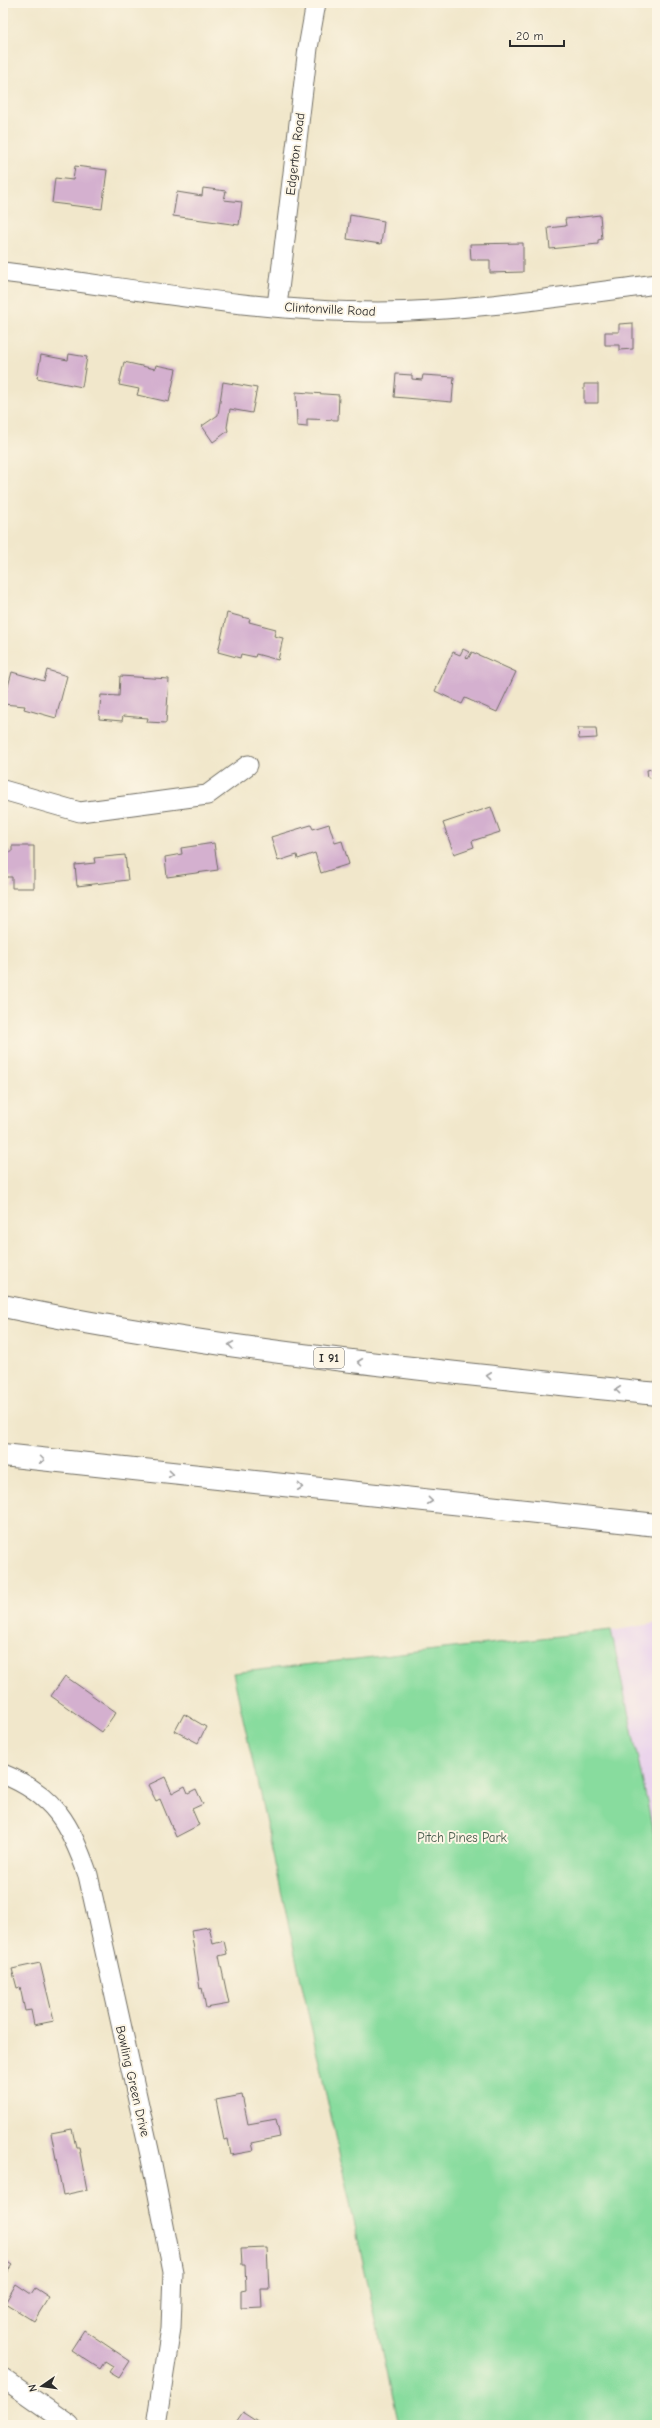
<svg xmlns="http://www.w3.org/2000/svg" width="660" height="2428" font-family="'Comic Neue',sans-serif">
<rect width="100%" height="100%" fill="#fcf5e5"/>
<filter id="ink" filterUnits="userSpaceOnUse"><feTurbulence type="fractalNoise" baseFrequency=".025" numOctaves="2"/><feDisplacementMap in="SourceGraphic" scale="8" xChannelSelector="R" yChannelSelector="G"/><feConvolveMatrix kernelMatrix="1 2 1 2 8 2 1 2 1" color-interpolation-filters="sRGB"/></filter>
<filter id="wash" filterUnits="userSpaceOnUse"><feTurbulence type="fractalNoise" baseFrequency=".012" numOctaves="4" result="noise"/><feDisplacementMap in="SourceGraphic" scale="16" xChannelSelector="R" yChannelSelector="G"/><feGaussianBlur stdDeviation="0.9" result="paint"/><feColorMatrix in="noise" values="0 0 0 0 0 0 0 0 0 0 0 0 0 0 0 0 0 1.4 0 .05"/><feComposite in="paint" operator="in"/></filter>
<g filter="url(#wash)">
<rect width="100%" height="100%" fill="#f1e7cb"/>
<!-- built -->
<path fill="#e9d1ed" d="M657 1623V1852L611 1631Z"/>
<!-- green -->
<path fill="#88dc9e" stroke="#5a8464" d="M611 1630 657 1850V2425H399L233 1673Z"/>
<g id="blocks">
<!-- building -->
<path fill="#d4b0cf" d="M75 166 107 170 102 209 52 203 55 178 73 180Z
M203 188 226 191 224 200 242 202 239 225 173 216 177 192 202 196Z
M350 215 384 221 381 244 347 239Z
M600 215 602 239 598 240V244L550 249 548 228 566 226 565 219Z
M523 243V272L490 273V260H471L470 244Z
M633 323V349L619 350V345H605V332H619V324Z
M69 354 87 357 82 387 37 378 41 355 68 360Z
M124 362 155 369 156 365 176 369 169 402 137 395 139 389 119 385Z
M396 374 412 375V379L422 380 423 375 454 377 452 402 394 397Z
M223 382 257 388 252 413 230 409 227 427 228 431 213 442 202 426 218 415Z
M584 384H598V403H584Z
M296 392 339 395 338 420 307 419V427L297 426Z
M227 613 250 619 249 622 276 629 274 636 283 638 278 660 256 654 255 657 241 654 240 658 218 652Z
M463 649 469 652 466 657 468 659 472 652 516 672 497 712 465 698 462 704 435 691 453 652 460 655Z
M47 670 67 676 56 718 24 709 25 706 3 704 12 672 44 681Z
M120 676 169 679 166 723 147 722 148 718 123 716 122 721 99 719 101 695 119 696Z
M578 728H596L597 738 579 739Z
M657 768V777L648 778 647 770Z
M491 807 500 832 472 841 474 847 454 854 443 823Z
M329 824 335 843 342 841 349 864 321 873 315 853 298 859 297 855 278 861 271 837 311 825 313 829Z
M214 843 218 870 167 877 165 857 182 854 181 848Z
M12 846H34V888H12V877H3V848H8V852H12Z
M125 855 128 880 77 886 75 865 95 863 94 858Z
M65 1676 116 1712 102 1732 51 1696Z
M184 1714 206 1727 198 1743 175 1731Z
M165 1777 172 1793 185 1786 188 1793 196 1789 203 1804 192 1809 199 1825 176 1837 160 1799 156 1801 148 1785Z
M209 1927 213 1944 224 1941 227 1954 219 1956 229 2004 206 2008 202 1988 200 1989 191 1930Z
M40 1963 54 2021 34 2025 31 2010 25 2011 20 1987 17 1988 12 1969Z
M242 2095 248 2124 276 2119 280 2137 251 2143 253 2151 231 2155 228 2139 224 2140 216 2100Z
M72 2129 76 2147H79L87 2190 63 2195 51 2133Z
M267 2248 269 2289H261L262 2307 241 2308V2291L246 2290 245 2265H242L241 2249Z
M3 2259 12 2265 3 2277Z
M16 2284 31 2294 35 2288 49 2297 34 2321 5 2303Z
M84 2330 130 2361 119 2378 109 2372 113 2366 105 2361 100 2369 71 2350Z
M243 2412 260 2423 259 2425H234Z"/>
</g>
</g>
<g filter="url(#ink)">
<use href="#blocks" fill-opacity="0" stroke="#706d63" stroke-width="1"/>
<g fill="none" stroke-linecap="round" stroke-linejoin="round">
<defs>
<path id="minor" d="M3 272C127 287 252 312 378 312 471 311 565 296 657 284
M277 306 308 48 316 3
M3 790 80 812 207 795 248 765
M3 1774C55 1795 70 1824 88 1875L151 2159 173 2272 171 2328 156 2425
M3 2378 70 2425"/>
<path id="highway" d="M3 1306C219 1351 438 1371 657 1394
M3 1455 657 1525"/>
</defs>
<!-- minor casing -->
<use href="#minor" stroke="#706d63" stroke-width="21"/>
<!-- highway casing -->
<use href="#highway" stroke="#706d63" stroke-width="24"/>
<!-- minor -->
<use href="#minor" stroke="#fff" stroke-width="19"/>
<!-- highway -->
<use href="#highway" stroke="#fff" stroke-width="22"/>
</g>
<!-- one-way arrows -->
<defs><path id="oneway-chevron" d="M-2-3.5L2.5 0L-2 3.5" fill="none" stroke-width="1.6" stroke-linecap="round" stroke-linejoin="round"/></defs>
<g stroke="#a0a0a0">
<use href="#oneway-chevron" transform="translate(231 1345) rotate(-172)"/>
<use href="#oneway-chevron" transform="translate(360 1362) rotate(-173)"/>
<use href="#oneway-chevron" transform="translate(489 1376) rotate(-174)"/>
<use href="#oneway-chevron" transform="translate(618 1390) rotate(-174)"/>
<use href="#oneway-chevron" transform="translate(42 1460) rotate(7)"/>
<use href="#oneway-chevron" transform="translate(171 1474) rotate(6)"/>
<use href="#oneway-chevron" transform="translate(300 1487) rotate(6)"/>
<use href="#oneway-chevron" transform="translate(430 1501) rotate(6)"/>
</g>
</g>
<g text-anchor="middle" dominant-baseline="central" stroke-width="4" stroke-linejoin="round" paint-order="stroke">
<!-- shield labels -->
<rect fill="#fcf5e5" stroke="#6a6863" stroke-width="1" x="314" y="1348" width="30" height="20" rx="3"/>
<g font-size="12" font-weight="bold" fill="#2b2b2b">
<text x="329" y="1358">I 91</text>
</g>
<!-- street labels -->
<g font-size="13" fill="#2b2b2b" stroke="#fcf5e5">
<text transform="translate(295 154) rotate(-83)">Edgerton Road</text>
<text transform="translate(330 309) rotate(3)">Clintonville Road</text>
<text transform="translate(133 2081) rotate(77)">Bowling Green Drive</text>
</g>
<!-- park labels -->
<g font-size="13" fill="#425748" stroke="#fcf5e5">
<text x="462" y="1837">Pitch Pines Park</text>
</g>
</g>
<!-- margin -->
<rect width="660" height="2428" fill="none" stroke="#fcf5e5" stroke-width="16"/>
<!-- north arrow -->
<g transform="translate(42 2386) rotate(257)" stroke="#fcf5e5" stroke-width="3" paint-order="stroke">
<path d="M0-3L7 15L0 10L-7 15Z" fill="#2b2b2b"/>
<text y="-6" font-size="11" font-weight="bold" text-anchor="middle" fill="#2b2b2b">N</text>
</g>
<!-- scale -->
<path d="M510 40v6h54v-6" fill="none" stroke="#2b2b2b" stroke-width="2"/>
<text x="516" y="40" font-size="12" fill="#2b2b2b" stroke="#fcf5e5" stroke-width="3" paint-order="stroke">20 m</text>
</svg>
